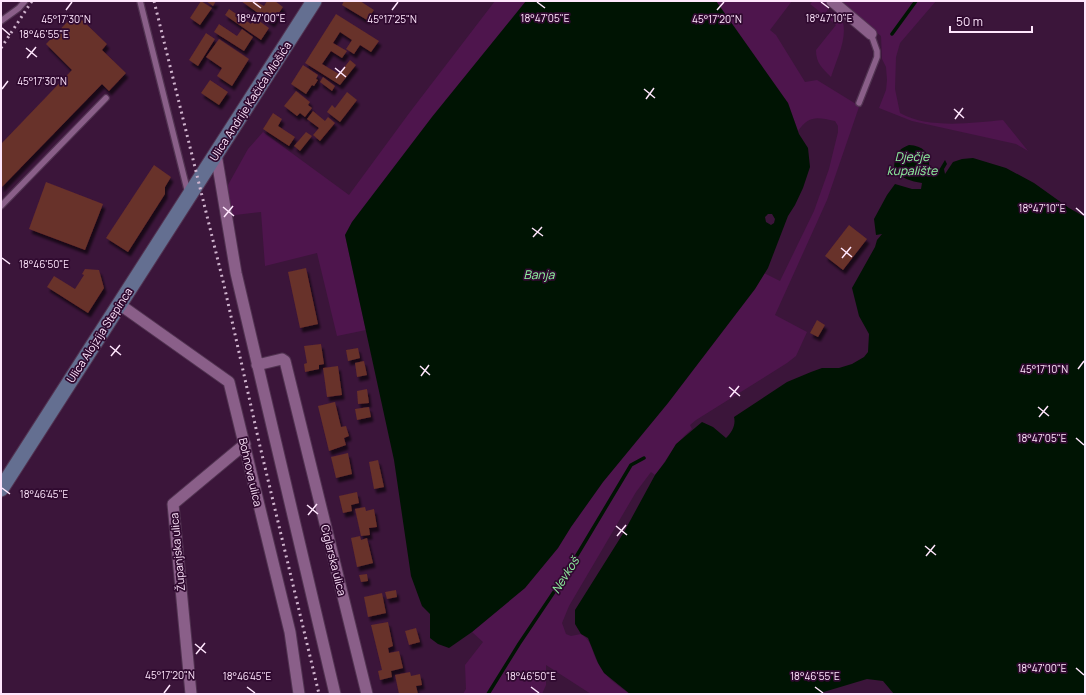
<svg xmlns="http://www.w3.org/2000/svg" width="1086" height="695" font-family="Manrope,sans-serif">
<defs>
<filter id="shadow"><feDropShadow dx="2.5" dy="4.5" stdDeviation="1" flood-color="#0009"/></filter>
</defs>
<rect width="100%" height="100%" fill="#3b153a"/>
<!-- green -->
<path fill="#4e154d" d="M495 1H526L432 117 352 222 345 235 366 330 337 336 317 253 265 266 261 212 227 216 226 196 228 185 248 149 263 132 349 195 410 112Z
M716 1H792L770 30 776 35 805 82 817 80 856 104H860L827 200 775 315 807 332 796 356 787 363 696 420 690 425 692 429C675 442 668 459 655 475L651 472 636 492 569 606 562 623 566 634 571 636 581 634C593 642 591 651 598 663 604 676 618 686 630 694H591L546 665V685L542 694H463L466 689 465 665 483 642 472 632 525 588 558 548 571 527 603 482 668 403 755 289 764 273 780 281 814 211 829 169 838 132V126L835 121C817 117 809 115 798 131L788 103Z
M813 1H828L831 5 824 15 810 4Z
M843 1H936L900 43 896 57 895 89 900 113C927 129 973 123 1003 120L1028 151 1016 144 912 121 879 108 886 90 887 80 886 67 882 59 881 36 844 6Z
M837 11C853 29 837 57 831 77 822 68 816 63 816 50L836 25 830 20Z"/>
<!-- water -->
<path fill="#001403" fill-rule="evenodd" d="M526 1H716L788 103 799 134 808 148 810 167 803 188 795 205 788 216 768 268 755 289 668 403 603 482 571 527 558 548 525 588 472 632 449 648 438 644 430 638V614L422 606 411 576 394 460 345 235 352 222 432 117ZM768 214H772L775 219 774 223 771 225 766 222 765 217Z
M909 145C924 146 930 153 929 167L934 170H939L945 160 947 164 944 169 945 174 953 162 962 159 973 158 1006 168 1034 183 1069 208 1085 217V694H894L883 681 867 679 817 694H630L604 673 598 663 588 638 581 634 575 624V610L624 532 655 475 665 462 676 444 702 422 713 427 726 438C732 432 736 425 734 417L787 382 811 372 822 368H839L852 364 864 357 868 352 869 334 859 316 852 288 875 247 877 240 882 234 876 235 874 219 887 195 895 184 912 189H921L922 183C911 181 901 179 894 169 895 156 896 150 909 145Z"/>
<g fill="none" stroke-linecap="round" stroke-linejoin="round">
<!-- stream -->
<path stroke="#001403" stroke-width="3.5" d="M892 34 916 1
M488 694 519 644 564 577 631 465 644 458"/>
</g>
<!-- building -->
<path fill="#68302a" filter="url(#shadow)" d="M201 1 212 8 200 25 190 18Z
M206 1H216L213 6Z
M241 1H255L264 6 267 1H275L283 7 272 23Z
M344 1H360L374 10 367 20 342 5Z
M229 9 251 24 255 18 269 28 261 40 225 15Z
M336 14 379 41 371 52 360 45 354 54 346 49 352 40 340 32 333 43 347 51 342 58 331 51 322 64 339 74 350 60 356 65 340 85 305 63Z
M70 19 77 25 82 20 107 44 102 50 126 73 109 91 102 84 1 188V144L72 70 46 44Z
M219 24 237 36 242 29 253 37 244 51 214 32Z
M206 33 215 39 198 66 189 60Z
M219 39 249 59 232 86 217 76 222 68 206 57Z
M303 65 318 75 316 79 318 80 314 86 312 85 306 94 291 84Z
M323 77 335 86 332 91 320 82Z
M210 80 228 92 219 105 201 93Z
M296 91 310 102 308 105 312 108 305 117 300 113 297 116 284 106Z
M347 92 357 100 340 122 327 112 332 105 335 108Z
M313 111 325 121 328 117 335 123 320 141 313 135 319 128 307 119Z
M273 113 282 119 278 126 295 137 289 146 263 129Z
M306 132 312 136 300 151 294 146Z
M154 165 171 177 165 187V194L128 252 106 238Z
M46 182 103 204 85 250 29 229Z
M849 225 867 239 843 270 825 256Z
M306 268 318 324 300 328 288 272Z
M85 269 99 270 104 288 88 313 47 287 54 276 75 289 84 275 82 274Z
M817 320 825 325 818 337 810 333Z
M321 344 324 364 319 365V369L305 372 304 364 307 363 304 346Z
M358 348 360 358 348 361 346 350Z
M364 361 367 375 357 377 355 363Z
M338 366 342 395 327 397 323 368Z
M367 389 369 403 358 404 357 391Z
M335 402 341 427 346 426 349 436 344 438 346 445 329 451 318 406Z
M369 407 371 417 357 420 355 409Z
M348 453 352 474 336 478 331 457Z
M378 460 384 487 374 489 369 462Z
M357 492 359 503 351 505 352 511 343 513 339 496Z
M365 507 366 511 374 509 377 527 369 528 370 535 361 536 355 509Z
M360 536 361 540 367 538 373 563 357 567 351 538Z
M367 574 368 581 361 582 359 575Z
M396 590 397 597 387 599 385 592Z
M382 593 386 613 368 617 364 597Z
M388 622 393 646 388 648 389 653 399 651 403 668 391 671 392 677 380 680 378 671 382 670 371 625Z
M416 628 420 642 409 645 405 631Z
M410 672 411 676 420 674 422 685 416 686 418 694H399L395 675Z"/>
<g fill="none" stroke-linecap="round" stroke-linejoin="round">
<defs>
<path id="lane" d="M140 1 188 193
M1 21 19 8 25 1
M859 103 877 57V51L871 34
M1 206 106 98"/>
<path id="street" d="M832 1 871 34
M216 154 236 273 335 694
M119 304 229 382 290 632 299 694
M257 365 282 359 285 361 367 694
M191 694 173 504 245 444"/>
<path id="secondary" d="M1 489 314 1"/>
</defs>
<!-- lane casing -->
<use href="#lane" stroke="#513351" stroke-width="8"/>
<!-- street casing -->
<use href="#street" stroke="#513351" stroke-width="13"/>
<!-- secondary casing -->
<use href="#secondary" stroke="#513351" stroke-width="17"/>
<!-- lane -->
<use href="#lane" stroke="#8a5f89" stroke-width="5.5"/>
<!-- street -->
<use href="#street" stroke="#8a5f89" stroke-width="11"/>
<!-- secondary -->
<use href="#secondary" stroke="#646f91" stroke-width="15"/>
<!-- rail -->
<path stroke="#d0b4ce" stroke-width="3" stroke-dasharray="2 4" stroke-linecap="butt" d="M154 1 224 285 259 442 319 694
M1 48 32 1"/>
</g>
<!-- ticks -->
<path fill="none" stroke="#ffe6fd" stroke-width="1.5" d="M253 2 261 8M537 2 545 8M821 2 829 8M66 10 72 2M392 10 398 2M717 10 724 2M2 28 10 35M26 48 37 57M27 58 36 47M335 68 346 77M336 78 345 67M2 89 8 81M644 89 655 98M646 99 654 88M954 109 964 118M955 119 963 108M223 207 234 216M1076 208 1084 215M224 217 233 206M532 228 543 236M533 237 542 227M841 248 852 257M2 258 10 264M842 258 851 247M110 346 121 355M111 356 120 345M420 366 430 375M1078 369 1084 361M421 376 429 365M729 387 740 396M730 397 739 386M1038 407 1049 416M1039 417 1048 406M1076 438 1084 445M2 488 10 494M307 505 318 514M308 515 317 504M616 526 627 535M617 536 626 525M925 546 936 555M926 556 935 545M195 644 206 653M196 654 205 643M1076 668 1084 675M247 687 255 693M531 687 539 693M815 687 823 693M164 693 170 685"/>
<g text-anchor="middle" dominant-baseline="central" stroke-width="3.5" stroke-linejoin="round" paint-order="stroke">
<!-- street labels -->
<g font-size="11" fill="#ffe6fd" stroke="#300a30">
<text transform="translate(250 101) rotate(-57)">Ulica Andrije Kačića Miošića</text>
<text transform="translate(99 335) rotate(-57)">Ulica Alojzija Stepinca</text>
<text transform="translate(251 472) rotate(77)">Bohnova ulica</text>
<text transform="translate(177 552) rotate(-95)">Županjska ulica</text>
<text transform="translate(334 560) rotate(76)">Ciglarska ulica</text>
</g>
<!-- water labels -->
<g font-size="12" font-style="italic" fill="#8ff6a0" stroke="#300a30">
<text x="912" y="156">Dječje<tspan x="912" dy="14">kupalište</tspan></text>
<text x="539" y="274">Banja</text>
<text transform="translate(565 575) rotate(-58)">Nevkoš</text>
</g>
</g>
<g font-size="10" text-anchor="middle" fill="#ffe6fd" stroke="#300a30" stroke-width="3.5" stroke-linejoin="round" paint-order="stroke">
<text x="261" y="22">18°47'00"E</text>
<text x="545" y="22">18°47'05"E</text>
<text x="829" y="22">18°47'10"E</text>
<text x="66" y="23">45°17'30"N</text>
<text x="392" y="23">45°17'25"N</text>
<text x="717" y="23">45°17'20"N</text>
<text x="44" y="38">18°46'55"E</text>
<text x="42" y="85">45°17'30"N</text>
<text x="1042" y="212">18°47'10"E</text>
<text x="44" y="268">18°46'50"E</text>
<text x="1044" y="373">45°17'10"N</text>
<text x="1042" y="442">18°47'05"E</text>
<text x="44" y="498">18°46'45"E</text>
<text x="1042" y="672">18°47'00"E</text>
<text x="170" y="679">45°17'20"N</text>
<text x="247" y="680">18°46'45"E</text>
<text x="531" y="680">18°46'50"E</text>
<text x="815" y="680">18°46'55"E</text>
</g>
<!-- border -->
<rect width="1086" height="695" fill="none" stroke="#ffe6fd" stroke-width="4"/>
<!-- scale -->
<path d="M950 26v6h82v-6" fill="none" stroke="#ffe6fd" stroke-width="2"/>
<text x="956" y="26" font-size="12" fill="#ffe6fd" stroke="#300a30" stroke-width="3" paint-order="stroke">50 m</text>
</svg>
